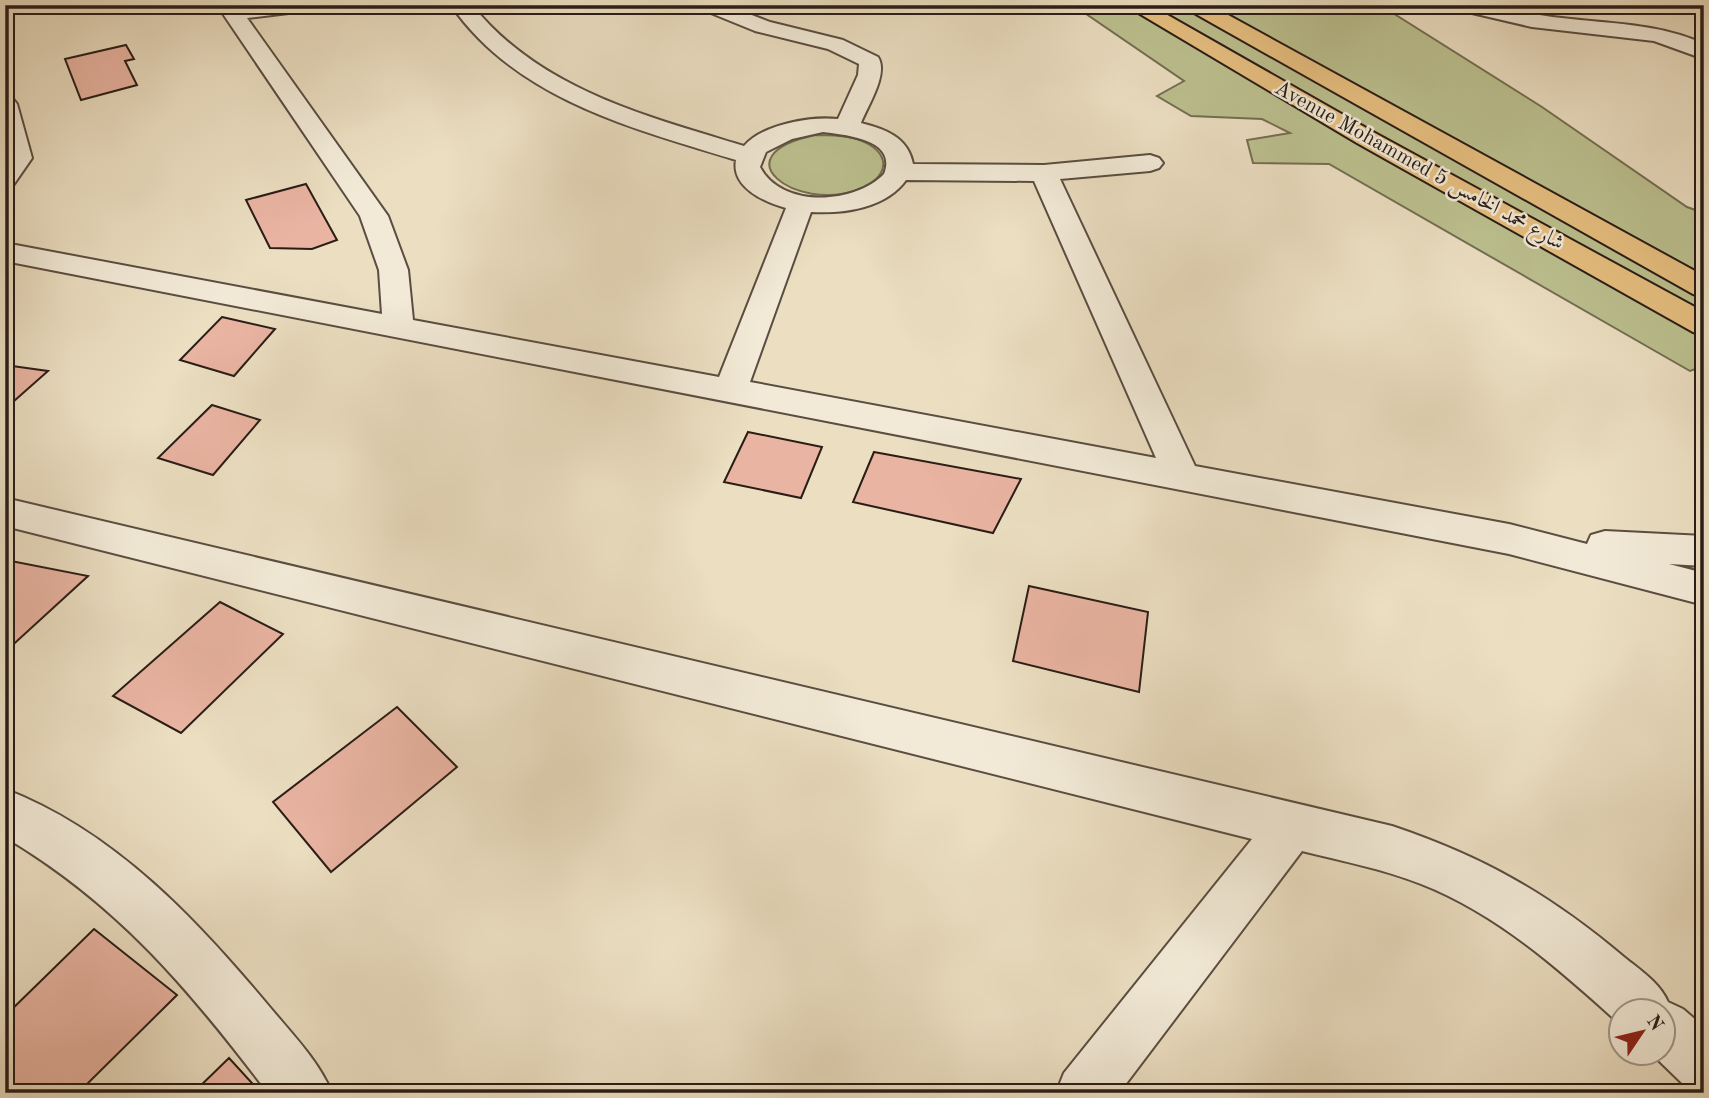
<svg xmlns="http://www.w3.org/2000/svg" width="1709" height="1098" font-family="'Old Standard TT',Amiri,serif">
<rect width="100%" height="100%" fill="#ebdec1"/>
<filter id="stains"><feTurbulence type="fractalNoise" baseFrequency=".00286" numOctaves="4"/><feColorMatrix values="0 0 0 0 .2 0 0 0 0 .09 0 0 0 0 .02 0 0 0 .5 -.17"/></filter>
<radialGradient id="worn" r=".72"><stop offset=".6" stop-color="#630" stop-opacity="0"/><stop offset="1" stop-color="#630" stop-opacity=".3"/></radialGradient>
<!-- green -->
<path fill="#bcc08f" stroke="#736e52" stroke-width="2" d="M1073 5H1380L1542 107 1687 207 1704 213V366L1690 371 1329 164 1253 163 1247 140 1290 133 1262 119 1191 116 1157 96 1184 81Z
M815 135C829 135 843 135 857 139 893 151 891 178 857 190 797 212 718 156 815 135Z"/>
<!-- building -->
<path fill="#e9b4a2" stroke="#2a1d16" stroke-width="2" d="M126 45 134 59 125 61 137 85 81 100 65 59Z
M306 184 337 240 312 249 270 248 246 200Z
M222 317 275 329 234 376 180 360Z
M5 365 48 371 5 409Z
M212 405 260 420 213 475 158 458Z
M748 432 822 447 801 498 724 482Z
M874 452 1021 479 993 533 853 502Z
M11 561 88 576 5 652V567Z
M1029 586 1148 612 1139 692 1013 661Z
M220 602 283 634 181 733 113 696Z
M397 707 457 767 331 872 273 802Z
M94 929 177 995 78 1093H5V1016Z
M229 1058 261 1093H193Z"/>
<g fill="none" stroke-linecap="round" stroke-linejoin="round">
<defs>
<path id="minor" d="M217 5H315L312 9 305 11 247 18 388 216 408 270 413 320 719 377 786 208C764 202 731 187 736 160 632 128 516 99 451 5H472C539 89 645 116 744 146 763 124 811 116 838 119L858 75 859 64 828 49 755 31 701 9 698 5H726L770 22 843 40 878 57C889 74 867 107 861 123 885 129 908 137 913 164L1044 165 1150 155 1159 158 1163 163 1159 168 1150 171 1060 179 1195 466 1509 524 1587 544 1591 535 1605 531 1704 536V566L1669 564 1704 573V605L1509 554 5 261V243L382 314 379 270 360 216ZM823 132C845 135 898 139 884 174 855 204 782 209 760 167L766 152 792 139ZM906 180 1034 181 1156 458 750 382 811 212C844 214 886 208 906 180Z
M1456 5C1492 5 1526 14 1562 18 1610 24 1658 23 1704 44V59L1654 41 1532 27 1472 13 1459 9Z
M5 97 13 99 17 104 32 158 14 184 5 186Z
M5 498 1392 826C1484 857 1549 894 1624 957 1640 970 1660 983 1668 1002L1683 1009 1704 1027V1093L1684 1085 1650 1052H1664V1010H1622V1026C1561 971 1498 914 1421 884 1383 869 1342 861 1302 851L1119 1093H1056L1064 1073 1252 839 5 526Z
M5 789C116 832 199 922 273 1011 295 1037 319 1062 332 1093H268C189 989 119 905 5 837Z"/>
<path id="major" d="M1125 5H1150L1375 133 1704 312V335L1693 332 1357 143Z
M1184 5H1210L1704 276V297L1693 294 1187 9Z"/>
</defs>
<!-- minor casing -->
<use href="#minor" stroke="#5a4d41" stroke-width="4"/>
<!-- major casing -->
<use href="#major" stroke="#2a1d16" stroke-width="4"/>
<!-- minor -->
<use href="#minor" fill="#f2ead7" fill-rule="evenodd"/>
<!-- major -->
<use href="#major" fill="#e6bf80" fill-rule="evenodd"/>
</g>
<g text-anchor="middle" dominant-baseline="central" stroke-width="5" stroke-linejoin="round" paint-order="stroke">
<!-- far-street labels -->
<g font-size="21" fill="#2a1d16" stroke="#f2ead7">
<text transform="translate(1419 166) rotate(29)">Avenue Mohammed 5 شارع محمد الخامس</text>
</g>
</g>
<!-- margin -->
<rect width="1709" height="1098" fill="none" stroke="#ebdec1" stroke-width="28"/>
<rect x="7" y="7" width="1695" height="1084" fill="none" stroke="#2a1d16" stroke-width="3.5"/>
<rect x="14" y="14" width="1681" height="1070" fill="none" stroke="#2a1d16" stroke-width="2"/>
<!-- north arrow -->
<g transform="translate(1642 1032) rotate(55)"><circle r="33" fill="#f2ead7" stroke="#a2988a" stroke-width="2"/>
<path d="M0-5L12 26L0 18L-12 26Z" fill="#8f2418"/>
<text y="-10" font-size="19" font-weight="bold" text-anchor="middle" fill="#2a1d16">N</text>
</g>
<rect width="100%" height="100%" filter="url(#stains)"/>
<rect width="100%" height="100%" fill="url(#worn)"/>
</svg>
